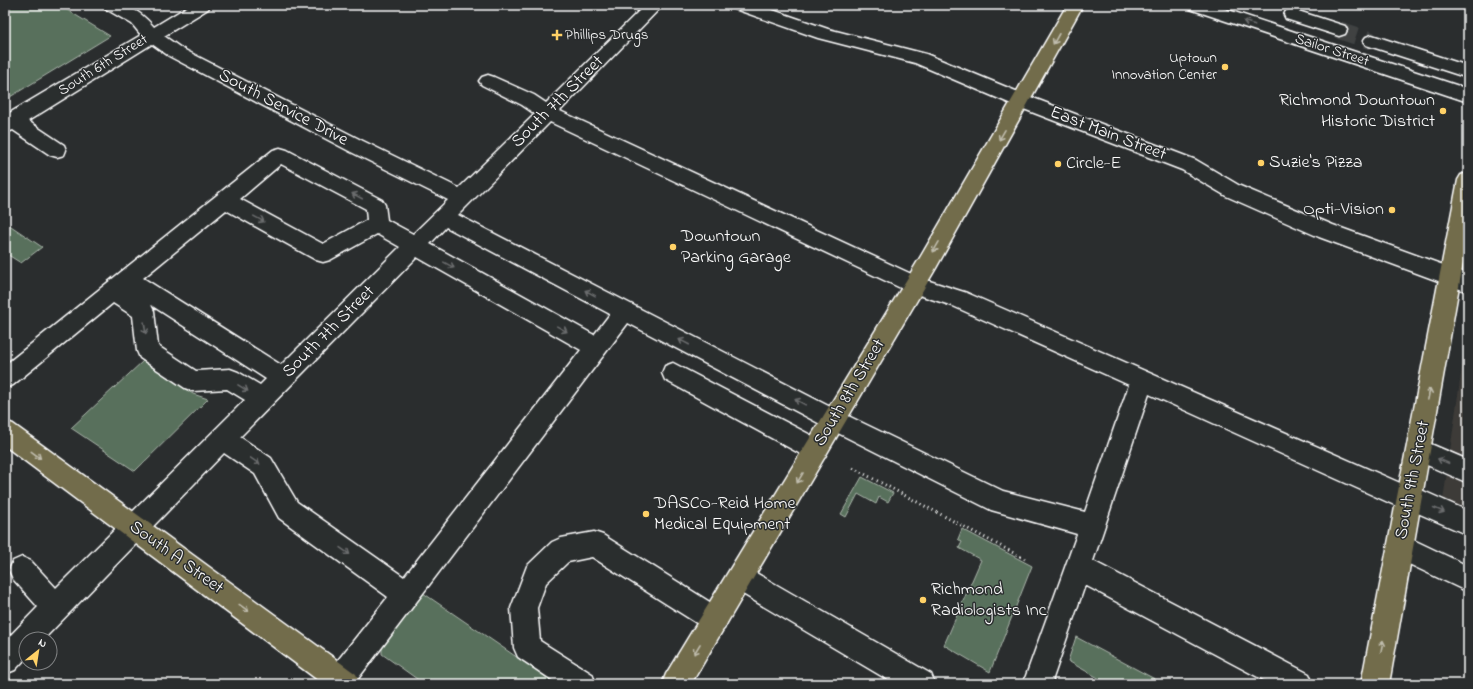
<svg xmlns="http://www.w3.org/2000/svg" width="1473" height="689" font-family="'Indie Flower',sans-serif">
<rect width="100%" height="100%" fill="#2a2d2e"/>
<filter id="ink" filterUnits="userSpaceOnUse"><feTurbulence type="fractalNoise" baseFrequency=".025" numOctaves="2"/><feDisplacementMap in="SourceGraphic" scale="8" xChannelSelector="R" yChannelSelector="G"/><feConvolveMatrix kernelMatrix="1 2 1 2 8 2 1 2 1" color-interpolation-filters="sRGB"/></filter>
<g filter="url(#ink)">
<!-- built -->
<path fill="#3c3a38" d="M1468 325V534L1440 521Z"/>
<!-- green -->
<path fill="#586f5b" stroke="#acb7ad" d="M5 5H59L110 36 5 100Z
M5 222 42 247 21 263 5 253Z
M143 361 193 394 208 399 135 471 71 428Z
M862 477 893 493 888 502 879 497 876 504 858 494 846 517 841 514Z
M962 529 1032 566 990 672 944 645 981 560 959 548 962 542 958 539Z
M423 593 556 684H424L382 654V645Z
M1076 637 1164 684H1109L1068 661Z"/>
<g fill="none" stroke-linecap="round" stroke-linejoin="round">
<!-- minor-tunnel -->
<path stroke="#3f4243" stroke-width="18" stroke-dasharray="18 10" stroke-linecap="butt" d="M1339 30 1372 41"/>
<defs>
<path id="minor" d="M104 5C129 5 137 8 154 27L190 5H210L208 9 164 36 181 48 363 141 459 188 535 114 522 105 482 85 479 81 482 77 488 75 494 77 534 95 546 103 645 5H663L560 111 920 278 967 293 1407 486 1410 485 1468 511V535L1413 511 1410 512 1401 508 1149 394 1093 561 1309 674 1313 684H1271L1085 585 1051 684H1023L1077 534 991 510 826 427 628 323 354 684H323L327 674 388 597 279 518 255 474 224 453 44 639H26V658L15 670 5 674V641L38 607 13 579 9 570 13 561 22 557 31 561 56 588 245 400 227 389 193 391 185 388 140 358 137 351 133 316 113 303 13 385 5 388V365L273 150 280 148 287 150 382 200 385 205 387 220 413 234 448 200 349 151 169 56 152 44 28 121 64 145 66 150 64 155 57 157 50 155 13 130 5 133V117L6 115 141 35 132 24 106 9ZM550 122 907 291 953 306 1129 385 1085 512 1003 491 842 413 458 215ZM281 164 366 209 367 220 323 244 240 199ZM226 210 316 260 323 262 330 260 377 234 400 247 281 365 143 278ZM446 227 610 314 594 335 430 244ZM417 257 581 350 404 577 297 502 271 458 240 437ZM151 305 266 379 260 385 238 372 230 369 196 371 158 346 154 311Z
M733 5H758L828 29 926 54 1028 96 1196 160 1240 186 1333 225 1468 274V292L1319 237 1226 196 1182 170 1016 106 915 63 818 38 735 9Z
M1188 5H1213L1468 89V102L1190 9Z
M1292 9 1345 26 1347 30 1345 34 1339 36 1286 19 1284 15 1286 11Z
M1372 35 1468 66V78L1366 45 1363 41 1366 37Z
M673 363 824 442 828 450 824 458 816 461 808 458 665 380 662 373 665 366Z
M1419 439 1468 460V483L1411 458 1407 450 1411 442Z
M594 532 603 535 724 611 728 620 724 629 715 633 706 629 592 557 568 562 546 583 537 608 540 641 592 674 596 684H558L518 657 514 648 511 608 527 566 552 542 561 538Z
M1401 534 1468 566V592L1392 556 1388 547 1392 538Z
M740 565 749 569 931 674 935 684H895L731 587 727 578 731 569Z"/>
<path id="major" d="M5 421 13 424 356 674 360 684H323L5 446Z"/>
<path id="highway" d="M1067 5H1083L936 268 691 684H662L666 674 921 256Z
M1468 173V235L1389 684H1361L1458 180 1461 175Z"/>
</defs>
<!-- minor casing -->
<use href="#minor" stroke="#fff" stroke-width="3"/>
<!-- major casing -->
<use href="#major" stroke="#fff" stroke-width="3"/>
<!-- highway casing -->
<use href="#highway" stroke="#fff" stroke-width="3"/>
<!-- path -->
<path stroke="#fff" stroke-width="3" stroke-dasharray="1 3.5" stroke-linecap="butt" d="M853 468 1027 560"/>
<!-- minor -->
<use href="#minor" fill="#2a2d2e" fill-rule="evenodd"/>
<!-- major -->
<use href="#major" fill="#726c4b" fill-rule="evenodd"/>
<!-- highway -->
<use href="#highway" fill="#726c4b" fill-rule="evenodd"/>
</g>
<!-- one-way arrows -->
<defs><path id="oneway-shaft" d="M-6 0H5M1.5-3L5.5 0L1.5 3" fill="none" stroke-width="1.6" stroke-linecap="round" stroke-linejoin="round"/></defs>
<g stroke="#6a6c6d">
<use href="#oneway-shaft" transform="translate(1249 23) rotate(-162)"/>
<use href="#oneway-shaft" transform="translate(357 196) rotate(-152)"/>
<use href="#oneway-shaft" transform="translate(259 219) rotate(29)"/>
<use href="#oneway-shaft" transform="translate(449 265) rotate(29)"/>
<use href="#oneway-shaft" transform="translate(590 293) rotate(-152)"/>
<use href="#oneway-shaft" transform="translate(145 328) rotate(82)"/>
<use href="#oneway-shaft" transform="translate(562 329) rotate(29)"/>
<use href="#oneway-shaft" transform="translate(684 342) rotate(-152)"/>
<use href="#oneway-shaft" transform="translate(243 388) rotate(32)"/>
<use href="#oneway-shaft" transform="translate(800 402) rotate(-152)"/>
<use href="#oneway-shaft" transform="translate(255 461) rotate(34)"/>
<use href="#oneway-shaft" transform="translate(1443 461) rotate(-157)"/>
<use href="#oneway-shaft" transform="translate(1439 510) rotate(24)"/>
<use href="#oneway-shaft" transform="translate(345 551) rotate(35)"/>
</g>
<g stroke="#c0bdae">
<use href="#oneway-shaft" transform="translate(1056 39) rotate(119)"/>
<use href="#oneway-shaft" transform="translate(1002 135) rotate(120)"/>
<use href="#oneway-shaft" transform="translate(936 247) rotate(120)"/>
<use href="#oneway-shaft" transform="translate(1429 394) rotate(-79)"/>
<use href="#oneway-shaft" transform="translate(36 455) rotate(37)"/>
<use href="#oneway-shaft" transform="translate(800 478) rotate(121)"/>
<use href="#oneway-shaft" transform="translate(244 608) rotate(36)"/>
<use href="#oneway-shaft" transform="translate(1382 646) rotate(-80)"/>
<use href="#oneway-shaft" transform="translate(697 649) rotate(121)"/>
</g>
</g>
<!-- markers -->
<g fill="#ffd166" stroke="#2a2d2e" stroke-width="1.5">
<path d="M555 29h4v4h4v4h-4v4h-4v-4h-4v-4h4z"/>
<circle cx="1225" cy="67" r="4"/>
<circle cx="1443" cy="111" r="4"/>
<circle cx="1261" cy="163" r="4"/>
<circle cx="1058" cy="164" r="4"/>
<circle cx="1392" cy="210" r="4"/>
<circle cx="673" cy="247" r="4"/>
<circle cx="646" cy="514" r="4"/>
<circle cx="923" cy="600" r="4"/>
</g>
<g text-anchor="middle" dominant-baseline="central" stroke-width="3" stroke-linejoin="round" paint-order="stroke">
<!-- far-poi labels -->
<g font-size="15" fill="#fff" stroke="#2a2d2e" text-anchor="start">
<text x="565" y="35">Phillips Drugs</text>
<text x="1217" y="58" text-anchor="end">Uptown<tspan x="1217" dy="17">Innovation Center</tspan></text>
</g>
<!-- far-street labels -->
<g font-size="15" fill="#fff" stroke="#2a2d2e">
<text transform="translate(1332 50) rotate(18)">Sailor Street</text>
<text transform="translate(103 65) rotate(-32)">South 6th Street</text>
</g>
<!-- poi labels -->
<g font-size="18" fill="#fff" stroke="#2a2d2e" text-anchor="start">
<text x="1435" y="101" text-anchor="end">Richmond Downtown<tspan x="1435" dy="21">Historic District</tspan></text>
<text x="1269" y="163">Suzie's Pizza</text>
<text x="1066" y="164">Circle-E</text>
<text x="1384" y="210" text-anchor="end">Opti-Vision</text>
<text x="681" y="237">Downtown<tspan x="681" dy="21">Parking Garage</tspan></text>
<text x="654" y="504">DASCO-Reid Home<tspan x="654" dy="21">Medical Equipment</tspan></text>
<text x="931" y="590">Richmond<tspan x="931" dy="21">Radiologists Inc</tspan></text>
</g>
<!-- street labels -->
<g font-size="18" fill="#fff" stroke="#2a2d2e">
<text transform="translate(558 102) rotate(-45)">South 7th Street</text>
<text transform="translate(283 108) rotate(28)">South Service Drive</text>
<text transform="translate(1108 134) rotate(21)">East Main Street</text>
<text transform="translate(329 332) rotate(-45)">South 7th Street</text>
<text transform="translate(850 393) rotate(-59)">South 8th Street</text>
<text transform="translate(1413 480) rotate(-79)">South 9th Street</text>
<text transform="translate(176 558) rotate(36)">South A Street</text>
</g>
</g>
<!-- margin -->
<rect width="1473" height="689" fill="none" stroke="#2a2d2e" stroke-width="20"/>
<rect x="10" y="10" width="1453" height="669" fill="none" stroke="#fff" stroke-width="1.5" filter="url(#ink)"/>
<!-- north arrow -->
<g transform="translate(38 651) rotate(30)"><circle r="19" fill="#2a2d2e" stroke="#7f8182"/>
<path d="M0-3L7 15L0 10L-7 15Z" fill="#ffd166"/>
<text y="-6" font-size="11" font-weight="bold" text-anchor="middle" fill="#ffffff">N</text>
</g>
</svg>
